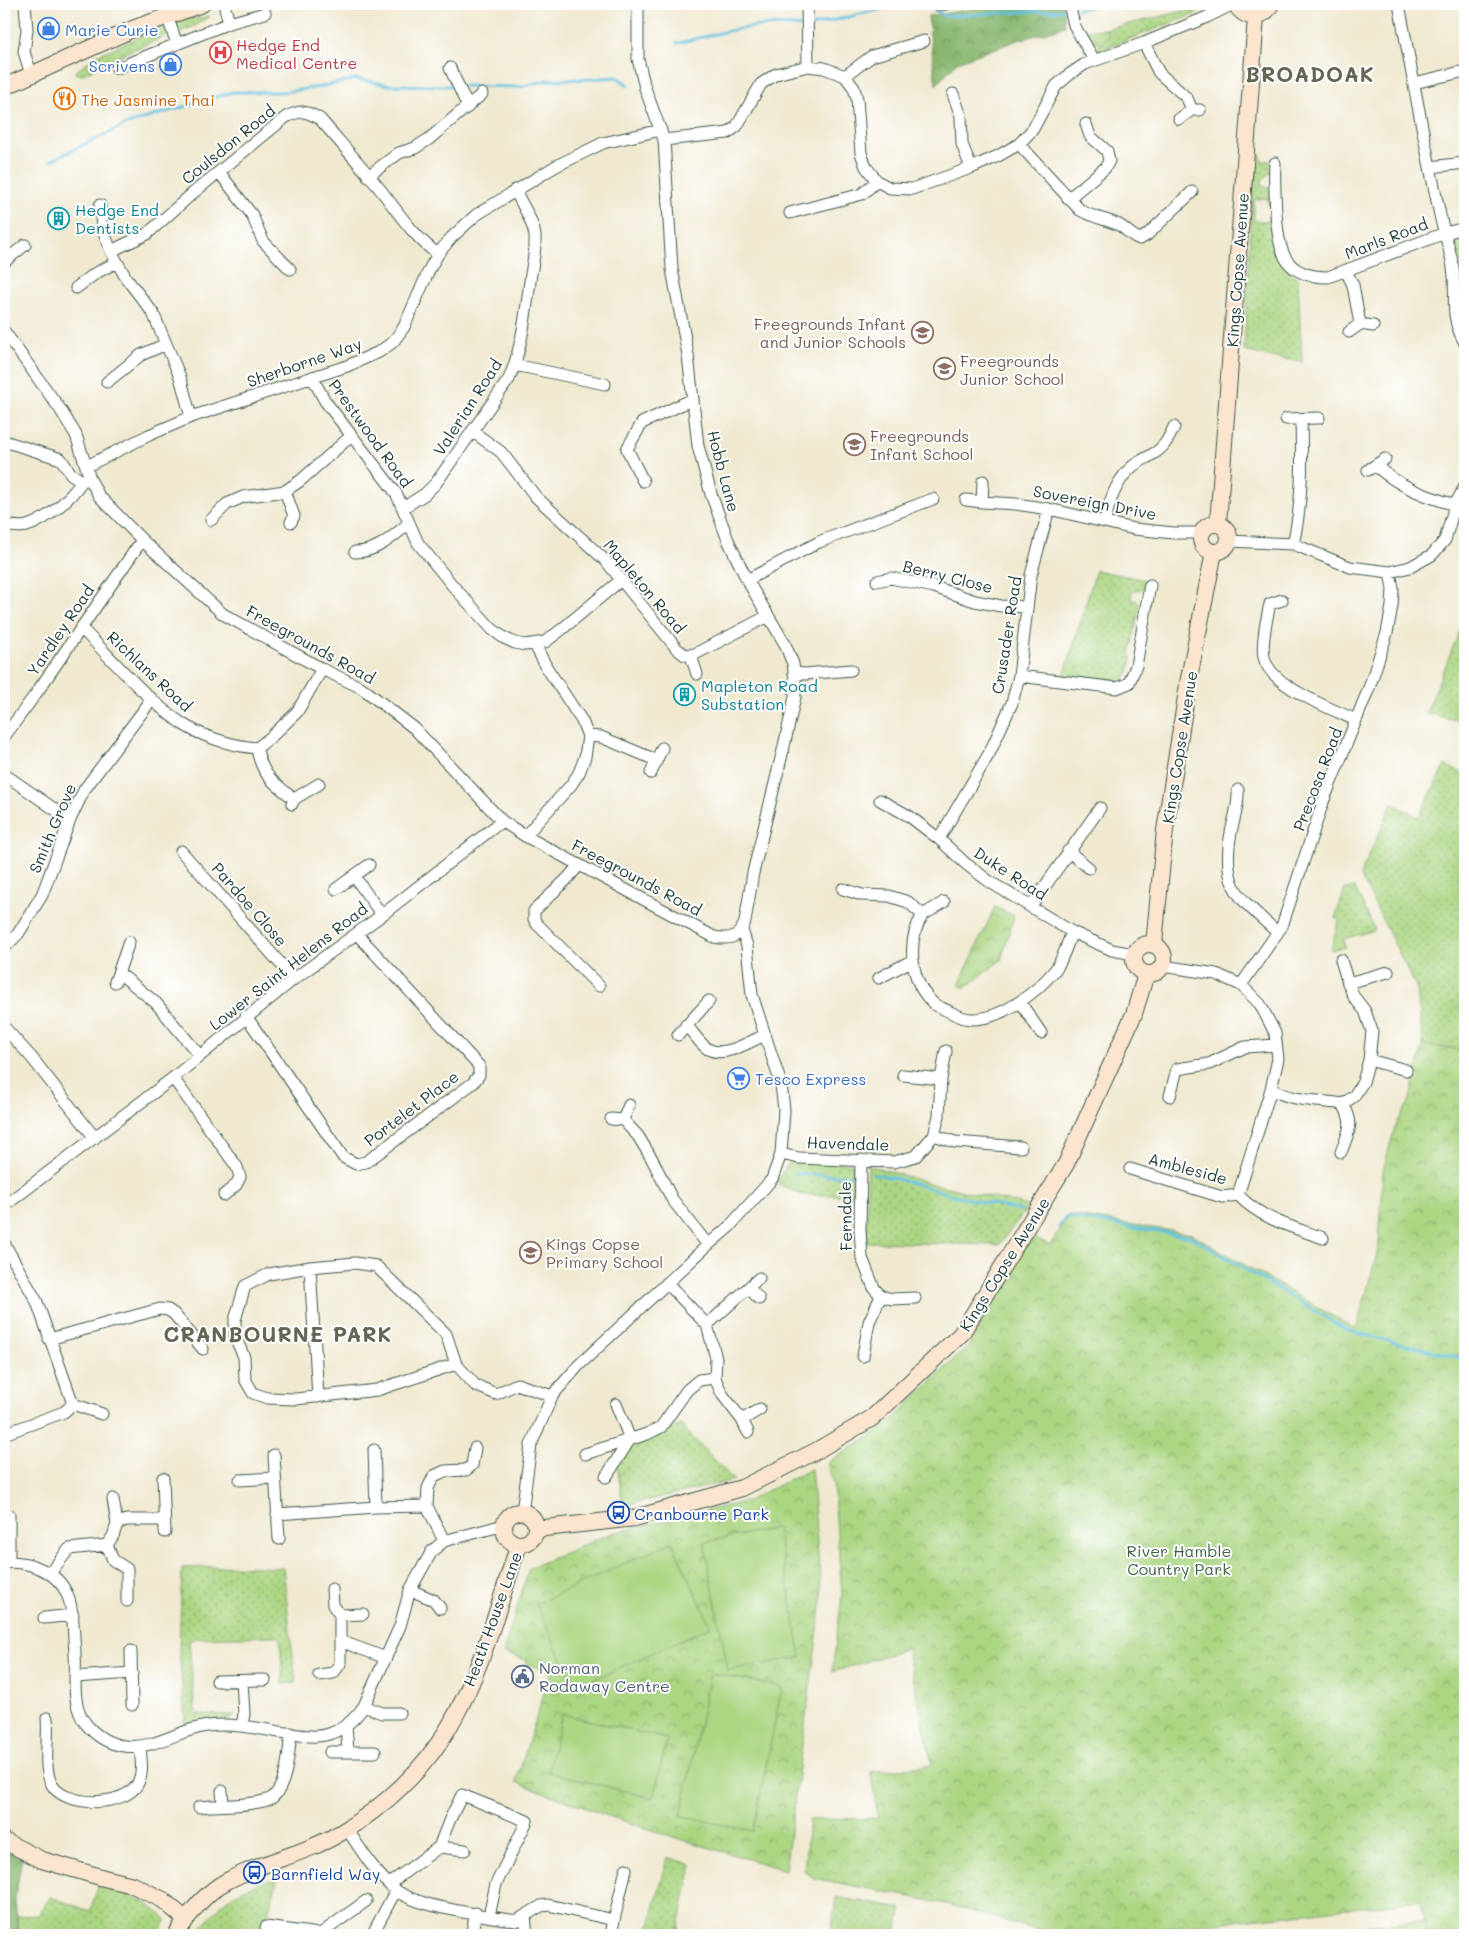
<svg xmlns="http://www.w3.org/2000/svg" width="1469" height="1939" font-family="Mali,sans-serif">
<defs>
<pattern id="grass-dots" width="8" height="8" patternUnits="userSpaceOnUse" patternTransform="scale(1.25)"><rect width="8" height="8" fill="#abd682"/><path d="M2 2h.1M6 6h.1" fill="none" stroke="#8baf6b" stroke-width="1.8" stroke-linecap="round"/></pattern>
<pattern id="forest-crowns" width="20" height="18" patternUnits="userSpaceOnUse" patternTransform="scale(1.25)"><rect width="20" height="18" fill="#88b770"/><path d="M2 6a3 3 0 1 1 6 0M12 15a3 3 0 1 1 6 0" fill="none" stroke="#6f965d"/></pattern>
<pattern id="park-crowns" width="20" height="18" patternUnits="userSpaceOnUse" patternTransform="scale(1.25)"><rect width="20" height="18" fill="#abd682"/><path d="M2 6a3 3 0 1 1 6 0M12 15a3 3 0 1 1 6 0" fill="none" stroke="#8baf6b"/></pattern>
</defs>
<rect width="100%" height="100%" fill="#fff"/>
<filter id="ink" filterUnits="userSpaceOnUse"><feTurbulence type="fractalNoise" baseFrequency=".02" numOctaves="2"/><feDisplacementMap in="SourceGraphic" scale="10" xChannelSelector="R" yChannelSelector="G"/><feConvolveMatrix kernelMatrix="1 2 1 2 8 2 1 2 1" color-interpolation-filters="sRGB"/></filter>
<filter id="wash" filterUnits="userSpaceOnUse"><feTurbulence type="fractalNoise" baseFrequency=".0096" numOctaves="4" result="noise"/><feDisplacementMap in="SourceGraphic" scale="20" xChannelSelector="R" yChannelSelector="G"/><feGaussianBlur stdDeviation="1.12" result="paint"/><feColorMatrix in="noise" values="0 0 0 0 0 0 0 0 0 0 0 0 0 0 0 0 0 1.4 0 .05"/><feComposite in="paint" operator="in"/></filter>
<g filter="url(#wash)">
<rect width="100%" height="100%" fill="#f0e9d0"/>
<!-- grass -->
<path fill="url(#grass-dots)" stroke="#658a5b" d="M1198 8 1200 12 1098 51 1099 43 1109 36 1106 29Z
M192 16 193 19 210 16 195 26 179 32 176 22Z
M163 27H166L170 34 125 53 81 75 75 73V72L97 55Z
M1254 154 1261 155V161H1270L1271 172 1262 180V186L1268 188 1272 195 1271 205H1268L1267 198 1254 200V221H1268L1269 214 1271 213 1273 215C1275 245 1270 259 1298 278L1302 362 1276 358 1244 351Z
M1465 235V268L1462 266 1452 240Z
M1096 570 1145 580 1144 588 1132 592 1131 599 1137 601 1142 610 1138 613 1130 654 1132 658 1129 673 1121 683 1064 676Z
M1465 618V722L1426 713Z
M1445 765 1465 775V1050L1423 1045 1417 989 1360 875 1392 804 1419 817Z
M1355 888 1375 930 1343 939 1345 947 1331 950 1339 920 1335 918 1345 889Z
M790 1161 853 1164V1195H802L776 1183Z
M868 1165 933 1184 1029 1206 999 1245 866 1242Z
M681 1425 734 1480 623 1506 615 1452Z
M232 1566 283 1568 296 1683 283 1684 280 1636 196 1638 189 1641 195 1711 198 1714 236 1715 228 1719 185 1724 179 1650 182 1568Z
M668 1857 692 1865 677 1935H647Z
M278 1877 262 1935H194L226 1900 244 1889Z
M99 1884C129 1895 143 1897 167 1920L157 1935H18L17 1916 38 1915 50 1897 90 1911Z
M836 1897 902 1909 895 1935H831Z
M1465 1917V1935H1286L1287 1933Z"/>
<!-- forest -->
<path fill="url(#forest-crowns)" stroke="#547a52" d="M978 4H1063L1065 25 1058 29 1018 40 957 62 936 85 928 16 972 9Z
M4 1848 22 1858 15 1898 18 1935H4Z"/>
<!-- park -->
<path fill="url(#park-crowns)" stroke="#658a5b" d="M1106 29 1109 36 1103 44 1093 43 1086 30Z
M995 907 1014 916 1001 960 965 988 959 985Z
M1423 1045 1465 1050V1935H1427L1420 1900 1110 1935H1054L947 1904 813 1878 804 1870 809 1820 878 1818 871 1772 932 1765 907 1649 832 1672 842 1595 833 1483 827 1463 886 1426 969 1345 1031 1236 1050 1245 1069 1215 1192 1234 1353 1328 1357 1326 1379 1246 1383 1171 1395 1127 1409 1102Z
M811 1469 822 1600 785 1870 680 1839 602 1814 516 1782 551 1671 526 1664 527 1660 503 1653 529 1568 612 1533 747 1501Z"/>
<!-- pitch -->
<path fill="#abd682" stroke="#658a5b" d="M777 1528 801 1657 728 1670 704 1542Z
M672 1542 711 1626 575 1688 536 1604Z
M710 1673 782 1687 753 1831 681 1816Z
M562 1714 667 1739 653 1798 548 1772Z"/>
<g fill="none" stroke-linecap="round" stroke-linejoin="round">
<!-- stream -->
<path stroke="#60bfde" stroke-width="3" d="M925 4 945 16 1063 10
M1078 9 1107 4
M811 26 894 6 915 4
M677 43C718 34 760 20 801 27
M464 86 520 87 548 80 591 79 617 77 628 85
M50 161 127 124 233 92H283L320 87 356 79 389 85 454 86
M796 1174 852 1176
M873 1174C902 1178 928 1188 956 1196 978 1202 1000 1205 1021 1211
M1059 1227 1066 1217 1192 1237 1348 1331 1465 1359"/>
</g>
</g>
<g filter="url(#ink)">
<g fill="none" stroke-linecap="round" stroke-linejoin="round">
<defs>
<path id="street" d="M25 4 27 30 24 52 31 74
M224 4 229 23
M807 4 808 66
M1069 4 1074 25 1094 60
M1399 4C1412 73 1424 142 1439 210 1442 228 1449 245 1452 262 1459 294 1447 313 1465 343
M939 5 945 4
M167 16 177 44
M1144 43 1159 73 1187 98 1192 110
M117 68 229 23 265 13
M450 68 468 107
M845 76 872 56 924 41
M1414 83 1465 71
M953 94 961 116 962 144 971 168
M1179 119 1192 110H1200
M664 140 728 133 737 126 761 84 776 74 808 66 824 68 845 76 854 88 857 99 861 153 866 167 877 181 890 188 912 189 971 168 998 156 1019 144 1033 129 1056 86 1070 74 1085 64 1144 43 1207 17 1233 4
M1019 144 1080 210C1092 217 1104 219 1117 224 1126 228 1130 236 1140 239L1147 235 1192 192
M1275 163C1274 180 1275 196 1276 213 1279 251 1283 277 1328 277L1445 233 1465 228
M1430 167 1465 163
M219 172 252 215 263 241 290 269
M368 176 399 153 415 148 429 139 482 94
M1068 199 1105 168 1109 161 1107 151 1090 136 1086 124
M100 205 102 227 111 251 126 278 153 313 180 377 191 417
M790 213 862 194 877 181
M111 251 147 234 193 193 286 117C301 110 305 110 320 119 338 140 357 161 375 183 395 207 412 236 438 254
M4 262 25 245
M1346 271 1353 285 1360 324
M76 288 96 273 117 262
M4 331 60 409 76 435 90 479 99 496 142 540 223 614 322 669 362 688 414 728 502 821 525 836 714 937C730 940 739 938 745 922L753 873 784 746 795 697V679L793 664 785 644 747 580 728 540 711 494 698 446 688 355 672 269 664 140 645 88 638 59V4
M1349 332 1360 324 1373 326
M515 365 605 384
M312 377 325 401 396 493 418 543 453 586 492 629 504 638 515 643 525 645 545 642 561 630 621 580
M107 382 141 355 166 344
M1286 419 1319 418
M472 431 501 452 536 497 606 561 677 649 685 655 695 654 768 616
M4 441 61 459 71 474 82 481 90 479
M87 466 149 435 191 417 347 366 379 352 393 342 404 327 430 268 438 254 451 238 476 215 556 166 603 143 661 130
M1376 466C1400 487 1425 496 1455 505
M1368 470 1385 459
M643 481 627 449 642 423 693 399
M983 481 982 502 1016 504 1049 509 1134 529 1174 533H1202
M285 491 294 516 291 522
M966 500 982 502
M403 508 425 494 436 483 509 379C523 346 526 309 531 274 533 262 536 248 535 236 533 220 522 205 515 190
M211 520 227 504 243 497 285 491 300 481 351 436
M1105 521C1109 502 1116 480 1133 466 1139 461 1147 458 1153 454 1164 448 1169 438 1174 427
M4 525C11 526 20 528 27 526 47 520 71 498 82 481
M1229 541 1293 544 1350 567 1390 572 1410 567 1432 555 1445 540 1455 505 1465 486
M1293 544C1303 502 1302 460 1301 419
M355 552C377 552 392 537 408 524
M747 580 819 542 933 499
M877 581 891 578 934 587 975 601 1001 606 1027 607
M1282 600 1270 604C1267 617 1261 643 1264 657 1269 686 1332 709 1356 720
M81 628C113 660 144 697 181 723 202 737 233 746 257 748L272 736 297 712 322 669
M691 656 697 674
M794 673 805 674 851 670
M1019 676 1117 688 1129 683 1136 666 1150 585
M588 736 601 737 656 760
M4 737 35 695 142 540
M257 748C261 775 274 783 294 799
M651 773 662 748
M4 774 70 820
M1238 790C1239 805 1234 818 1231 832 1221 889 1239 897 1277 932
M880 800 909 816 939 839 966 864 990 882 1072 932 1112 950 1134 954
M292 804 294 799 319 784
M525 836 571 785 579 773 585 757 588 736 582 721 547 668 535 645
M939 839 990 752 1012 703 1019 676 1031 575 1049 509
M181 851 294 979
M1068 851 1089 868
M579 865 568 878 534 911V919L537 924 599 986
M354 876 382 915
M336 889 369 865
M843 889 862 895 889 896 908 902 923 915C906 940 910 982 933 1003 937 1007 945 1009 950 1012 956 1015 964 1019 971 1019 1001 1020 1037 992 1055 970 1063 960 1067 944 1072 932
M1031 906 1100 808
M923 915 944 902
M4 945 6 946 18 934 42 895 70 820 84 790 152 699
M1341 960 1348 983
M1163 966 1216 974 1241 985 1260 1004 1275 1033 1278 1059 1271 1089 1238 1195C1261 1219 1292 1227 1323 1238
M119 973 156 1003 200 1056
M879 978 911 961
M115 982 129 942
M1241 985 1282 926 1323 802 1369 688 1387 633 1392 606 1393 589 1390 572
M1020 1002 1041 1033
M246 1016 343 1157 356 1164 366 1162 473 1083 479 1075V1066L357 934
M686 1025C692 1031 703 1048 710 1050 727 1057 750 1041 765 1035
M4 1027 32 1058 95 1138
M678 1035 709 1001
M1369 1060 1406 1070
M903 1075 941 1079 939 1116 934 1135
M173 1078 237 1167 240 1177 236 1185 224 1195
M941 1079 946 1051
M1271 1089C1294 1102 1318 1100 1343 1104L1354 1096 1363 1082 1369 1060 1372 1031 1365 1011 1354 997 1348 983 1388 972
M1170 1096 1177 1069 1209 1064 1245 1047 1276 1045
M611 1119 623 1120 638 1136 652 1159 672 1199 708 1245
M623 1120 629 1105
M1341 1152C1349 1131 1355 1124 1343 1104
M781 1154 799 1158 894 1162 916 1156 934 1135 955 1142 1021 1147
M861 1160 860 1230 862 1258 874 1288 881 1296 892 1299 915 1298
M1130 1169 1222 1197 1238 1195
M4 1206 173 1078 294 979 382 915 502 821
M4 1243 37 1302 73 1404 102 1414
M310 1267 318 1397
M667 1283 707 1325 716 1358 715 1378 722 1394 742 1420 748 1432
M749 1288 759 1299
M707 1325 759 1278
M49 1339 160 1309 168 1310 174 1314 203 1349
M863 1356 869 1322 881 1296
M456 1364 377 1390 296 1399 267 1398 253 1393 245 1379 244 1357 235 1337V1320L245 1286 269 1274 310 1267 355 1263 376 1266 446 1334 456 1364 475 1385 496 1394 517 1384 552 1396
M742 1420 760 1409
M4 1434 64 1412 73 1404
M374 1450 376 1507
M585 1454 647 1434 661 1427 687 1390 699 1380 715 1378
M274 1455 279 1539
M606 1477 630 1439 616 1404
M163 1478 165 1532
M240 1480 274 1478
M113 1499 117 1524
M427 1506 428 1488 434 1476 445 1471 466 1470 472 1465 475 1448
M522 1512 531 1445 552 1396 579 1365 708 1245 729 1227 765 1187 772 1179 781 1154 784 1110 781 1084 752 995 747 946 742 930
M277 1514 376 1507 427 1506 444 1541
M107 1545 113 1560 127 1569V1601
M9 1562V1515
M4 1563C16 1561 30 1564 41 1569 71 1582 73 1609 74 1639 75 1651 76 1664 75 1677 75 1693 75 1710 86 1724 96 1736 109 1744 124 1746 155 1750 179 1729 208 1726 233 1723 256 1728 280 1732 296 1734 314 1739 329 1734 345 1729 355 1719 364 1706L400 1626 410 1590 432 1551 444 1541 504 1525
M50 1573 69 1549 107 1545 113 1536 117 1524 126 1520H165
M410 1590 434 1600 440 1608
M340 1615 363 1614
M44 1618 73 1615
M340 1641 386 1658
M131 1651 132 1705
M319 1675 333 1673 340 1664V1615L333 1605 332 1589
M75 1677 132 1673
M217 1681 265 1680
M242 1681 244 1714 242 1725
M364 1706 382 1713H399
M47 1718C49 1737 43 1766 51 1783 63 1808 123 1807 137 1785 144 1773 141 1760 140 1747
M346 1726 348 1751
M330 1752H375
M222 1791 223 1805
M199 1807C216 1805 262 1806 273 1797 287 1785 289 1750 291 1733
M347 1829C361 1850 374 1872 394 1889 417 1908 485 1915 516 1921L541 1906 548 1905 614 1920 626 1869
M439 1847 465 1850
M389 1884 439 1847 450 1819 462 1795 527 1821 496 1884 489 1916
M525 1916 527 1935
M266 1927 326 1935
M319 1935 366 1901
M372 1935 396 1890
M471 1935 476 1913
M611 1935 614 1920"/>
<path id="secondary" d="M1236 4C1243 20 1264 20 1271 4
M4 87 135 28 202 4
M1218 523 1256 17
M1201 538a14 14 0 1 1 28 0a14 14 0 1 1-28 0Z
M1134 959a15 15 0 1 1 30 0a15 15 0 1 1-30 0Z
M1154 944 1165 830 1189 678 1214 552
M504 1528a16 16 0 1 1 32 0a16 16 0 1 1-32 0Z
M536 1529 635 1518 742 1488 816 1451 872 1418 961 1334 1025 1230 1066 1164 1134 1014 1146 974
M4 1841 42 1860 104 1878 133 1885 163 1900 185 1919
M176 1935C188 1915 206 1892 227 1881 264 1861 306 1854 342 1832 384 1807 424 1770 449 1727 482 1671 498 1606 519 1544"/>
</defs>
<!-- street casing -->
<use href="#street" stroke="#3e574b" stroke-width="13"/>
<!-- secondary casing -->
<use href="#secondary" stroke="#3e574b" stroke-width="18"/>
<!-- street -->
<use href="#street" stroke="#fff" stroke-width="11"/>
<!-- secondary -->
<use href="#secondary" stroke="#fce5cf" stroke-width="16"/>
</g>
</g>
<!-- icons -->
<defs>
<symbol id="shop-ring" viewBox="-11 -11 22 22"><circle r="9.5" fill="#fff" stroke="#3f7fe0" stroke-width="1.5"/><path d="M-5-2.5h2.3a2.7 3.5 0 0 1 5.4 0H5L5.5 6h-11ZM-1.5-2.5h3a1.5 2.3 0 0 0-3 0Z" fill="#3f7fe0"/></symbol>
<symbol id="hospital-ring" viewBox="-11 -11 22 22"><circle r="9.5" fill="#fff" stroke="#e0444e" stroke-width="1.5"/><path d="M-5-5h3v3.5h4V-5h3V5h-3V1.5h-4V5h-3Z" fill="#e0444e"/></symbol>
<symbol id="restaurant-ring" viewBox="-11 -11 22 22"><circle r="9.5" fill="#fff" stroke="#e8710a" stroke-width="1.5"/><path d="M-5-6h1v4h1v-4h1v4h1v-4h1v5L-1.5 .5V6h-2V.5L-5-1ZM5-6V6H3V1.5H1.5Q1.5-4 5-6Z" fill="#e8710a"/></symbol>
<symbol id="building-ring" viewBox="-11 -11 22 22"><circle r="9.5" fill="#fff" stroke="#0f9aa8" stroke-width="1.5"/><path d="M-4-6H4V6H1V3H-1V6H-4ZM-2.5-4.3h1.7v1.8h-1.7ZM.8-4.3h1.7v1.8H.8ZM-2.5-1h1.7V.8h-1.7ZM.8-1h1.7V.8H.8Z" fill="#0f9aa8"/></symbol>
<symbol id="school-ring" viewBox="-11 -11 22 22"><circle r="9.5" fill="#fff" stroke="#8d6e63" stroke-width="1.5"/><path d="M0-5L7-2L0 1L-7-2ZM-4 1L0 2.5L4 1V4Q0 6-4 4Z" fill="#8d6e63"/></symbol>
<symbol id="supermarket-ring" viewBox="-11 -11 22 22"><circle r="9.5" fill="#fff" stroke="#3f7fe0" stroke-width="1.5"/><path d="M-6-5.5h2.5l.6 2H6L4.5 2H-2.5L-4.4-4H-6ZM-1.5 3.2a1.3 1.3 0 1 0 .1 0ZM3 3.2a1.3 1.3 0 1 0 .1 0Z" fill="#3f7fe0"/></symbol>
<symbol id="bus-ring" viewBox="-11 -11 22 22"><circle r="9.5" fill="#fff" stroke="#1a4fb4" stroke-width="1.5"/><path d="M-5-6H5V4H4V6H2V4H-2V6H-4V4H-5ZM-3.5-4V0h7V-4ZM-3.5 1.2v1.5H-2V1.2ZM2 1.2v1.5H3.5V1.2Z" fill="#1a4fb4"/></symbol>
<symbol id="civic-ring" viewBox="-11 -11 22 22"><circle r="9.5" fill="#fff" stroke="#5c6f8a" stroke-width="1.5"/><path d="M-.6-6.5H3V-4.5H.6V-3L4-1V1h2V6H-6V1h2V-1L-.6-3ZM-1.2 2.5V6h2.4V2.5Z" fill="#5c6f8a"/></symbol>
</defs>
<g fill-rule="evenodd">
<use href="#shop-ring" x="36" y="16" width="25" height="25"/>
<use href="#hospital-ring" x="208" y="40" width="25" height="25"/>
<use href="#shop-ring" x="158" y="52" width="25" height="25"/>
<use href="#restaurant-ring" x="52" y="86" width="25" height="25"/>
<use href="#building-ring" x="46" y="206" width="25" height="25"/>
<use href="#school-ring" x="910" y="320" width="25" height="25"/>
<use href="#school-ring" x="932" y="356" width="25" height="25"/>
<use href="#school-ring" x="842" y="432" width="25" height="25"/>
<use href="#building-ring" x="672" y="682" width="25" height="25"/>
<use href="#supermarket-ring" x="726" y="1066" width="25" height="25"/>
<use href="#school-ring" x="518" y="1240" width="25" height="25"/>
<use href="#bus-ring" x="606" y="1500" width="25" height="25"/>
<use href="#civic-ring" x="510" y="1664" width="25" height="25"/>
<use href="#bus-ring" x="242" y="1860" width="25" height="25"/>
</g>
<g text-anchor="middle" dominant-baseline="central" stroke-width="4" stroke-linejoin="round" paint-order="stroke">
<!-- shop labels -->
<g font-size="16" fill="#366cbe" stroke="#fff" text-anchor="start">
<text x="65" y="29">Marie Curie</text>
<text x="155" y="65" text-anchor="end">Scrivens</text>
<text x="755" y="1078">Tesco Express</text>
</g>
<!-- health labels -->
<g font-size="16" fill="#be3a42" stroke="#fff" text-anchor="start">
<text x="236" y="44">Hedge End<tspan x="236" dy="18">Medical Centre</tspan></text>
</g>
<!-- food labels -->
<g font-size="16" fill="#c56008" stroke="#fff" text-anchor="start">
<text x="81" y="99">The Jasmine Thai</text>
</g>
<!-- street labels -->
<g font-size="16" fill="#1f3d34" stroke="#fff">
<text transform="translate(228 144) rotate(-39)">Coulsdon Road</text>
<text transform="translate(1386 238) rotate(-21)">Marls Road</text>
<text transform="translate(1237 270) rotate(-86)">Kings Copse Avenue</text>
<text transform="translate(304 362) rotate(-19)">Sherborne Way</text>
<text transform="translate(467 407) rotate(-57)">Valerian Road</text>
<text transform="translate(371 433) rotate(54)">Prestwood Road</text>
<text transform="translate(724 471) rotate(75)">Hobb Lane</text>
<text transform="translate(1095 502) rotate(11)">Sovereign Drive</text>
<text transform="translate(948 576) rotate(14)">Berry Close</text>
<text transform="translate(645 586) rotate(50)">Mapleton Road</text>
<text transform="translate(60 630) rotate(-56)">Yardley Road</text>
<text transform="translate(1006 635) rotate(-81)">Crusader Road</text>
<text transform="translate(311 644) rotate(29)">Freegrounds Road</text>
<text transform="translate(150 671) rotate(43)">Richlans Road</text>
<text transform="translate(1179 747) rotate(-81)">Kings Copse Avenue</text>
<text transform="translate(1317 779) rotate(-69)">Precosa Road</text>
<text transform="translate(52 828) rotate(-67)">Smith Grove</text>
<text transform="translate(1011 873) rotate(33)">Duke Road</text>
<text transform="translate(637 877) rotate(28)">Freegrounds Road</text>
<text transform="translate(250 904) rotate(49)">Pardoe Close</text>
<text transform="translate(288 966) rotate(-38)">Lower Saint Helens Road</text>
<text transform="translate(411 1108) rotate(-37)">Portelet Place</text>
<text transform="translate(848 1143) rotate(2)">Havendale</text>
<text transform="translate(1188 1168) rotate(15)">Ambleside</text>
<text transform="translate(845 1216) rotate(-91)">Ferndale</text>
<text transform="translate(1004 1264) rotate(-58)">Kings Copse Avenue</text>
<text transform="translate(492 1619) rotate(-70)">Heath House Lane</text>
</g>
<!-- culture labels -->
<g font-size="16" fill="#0d838f" stroke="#fff" text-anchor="start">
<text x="75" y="209">Hedge End<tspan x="75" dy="18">Dentists</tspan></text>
<text x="701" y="685">Mapleton Road<tspan x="701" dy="18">Substation</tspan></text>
</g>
<!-- education labels -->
<g font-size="16" fill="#785e54" stroke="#fff" text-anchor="start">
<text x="906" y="323" text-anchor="end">Freegrounds Infant<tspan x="906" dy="18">and Junior Schools</tspan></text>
<text x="960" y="360">Freegrounds<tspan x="960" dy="18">Junior School</tspan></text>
<text x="870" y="435">Freegrounds<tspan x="870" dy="18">Infant School</tspan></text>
<text x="546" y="1243">Kings Copse<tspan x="546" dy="18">Primary School</tspan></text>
</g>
<!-- transit labels -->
<g font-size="16" fill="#164399" stroke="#fff" text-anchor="start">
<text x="634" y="1513">Cranbourne Park</text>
<text x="271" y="1873">Barnfield Way</text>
</g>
<!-- park labels -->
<g font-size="16" fill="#426348" stroke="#fff">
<text x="1179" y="1550">River Hamble<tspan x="1179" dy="18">Country Park</tspan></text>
</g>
<!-- service labels -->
<g font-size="16" fill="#4e5e75" stroke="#fff" text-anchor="start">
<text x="539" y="1667">Norman<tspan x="539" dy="18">Rodaway Centre</tspan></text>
</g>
<!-- district labels -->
<g font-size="21" font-weight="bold" letter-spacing="1" fill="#666454" stroke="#fff">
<text x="1310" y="73">BROADOAK</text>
<text x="278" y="1333">CRANBOURNE PARK</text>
</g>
</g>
<!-- margin -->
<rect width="1469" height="1939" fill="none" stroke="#fff" stroke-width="20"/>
</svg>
